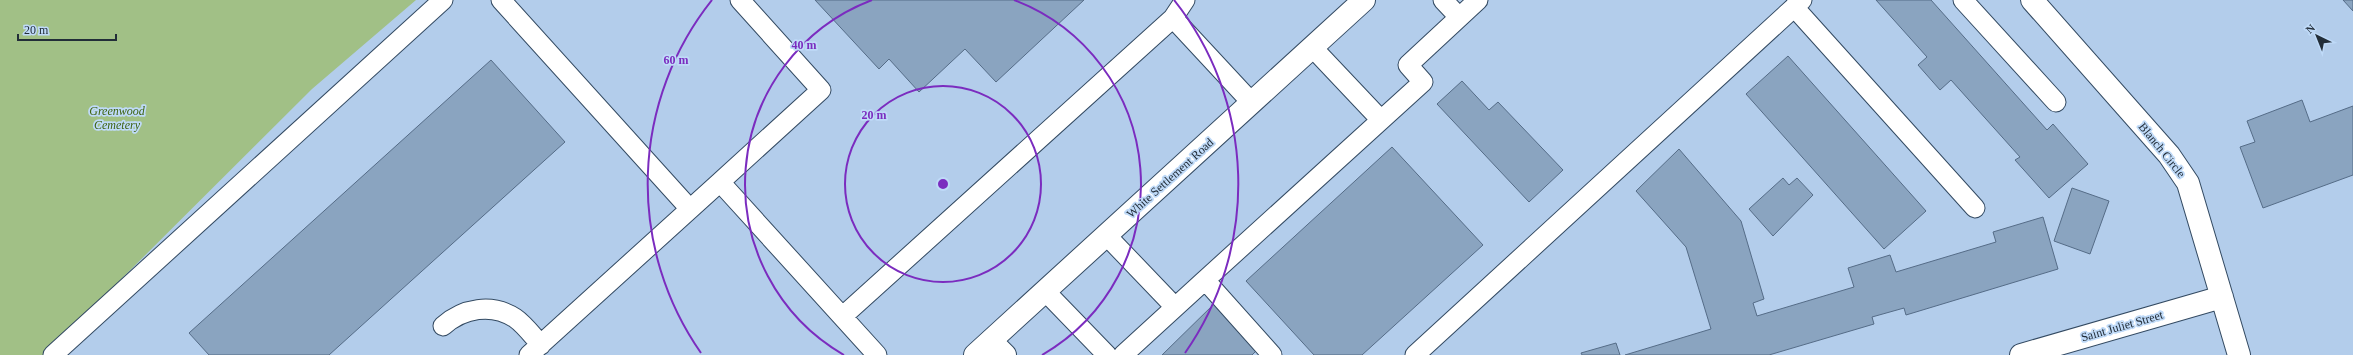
<svg xmlns="http://www.w3.org/2000/svg" width="2353" height="355" font-family="'Times New Roman',serif">
<rect width="100%" height="100%" fill="#b3cdeb"/>
<!-- green -->
<path fill="#a1c086" d="M0 0H416L312 89 45 355H0Z"/>
<!-- building -->
<path fill="#8aa4c0" stroke="#556c87" d="M815 0H1084L996 82 965 49 919 92 889 59 879 69Z
M1876 0H1931L2047 130 2053 124 2088 164 2049 198 2015 160 2020 157 1951 80 1940 90 1918 65 1927 57Z
M2343 0H2353V11Z
M1788 56 1926 211 1884 249 1746 94Z
M491 60 565 142 329 355H209L189 333Z
M1462 81 1489 110 1498 102 1563 170 1529 202 1437 104Z
M2302 100 2310 122 2353 106V175L2263 208 2240 147 2255 142 2247 121Z
M1392 147 1483 245 1362 355H1314L1246 281Z
M1679 149 1741 221 1764 299 1753 303 1757 316 1854 287 1848 268 1890 255 1896 272 1996 242 1993 232 2043 217 2058 269 1906 315 1904 308 1872 317 1874 324 1769 355H1625L1711 329 1686 247 1636 191Z
M1783 178 1789 185 1797 178 1813 195 1773 236 1749 209Z
M2072 188 2109 201 2090 254 2054 241Z
M1214 304 1258 349 1252 355H1162Z
M1616 343 1620 355H1582L1581 353Z"/>
<g fill="none" stroke-linecap="round" stroke-linejoin="round">
<defs>
<path id="service" d="M501 0 690 209
M740 0 821 90 720 182 877 355
M1443 0 1459 17
M1963 0 2056 102
M1794 7 1975 208
M1173 18 1252 103
M1312 47 1381 120
M1106 235 1175 307
M1045 291 1107 355
M843 316 1173 18 1185 0
M443 326C463 308 492 303 515 318 524 324 533 336 541 345
M53 355 443 0
M529 355 720 182
M1123 355 1205 280
M1272 355 1205 280 1423 82 1408 65 1478 0
M1415 355 1802 0"/>
<path id="minor" d="M2032 0 2169 155 2188 183 2239 355
M991 341 1005 355
M2021 355 2222 297"/>
<path id="secondary" d="M975 355 1364 0"/>
</defs>
<!-- service casing -->
<use href="#service" stroke="#334a62" stroke-width="21"/>
<!-- minor casing -->
<use href="#minor" stroke="#334a62" stroke-width="24"/>
<!-- secondary casing -->
<use href="#secondary" stroke="#334a62" stroke-width="24"/>
<!-- service -->
<use href="#service" stroke="#fff" stroke-width="19"/>
<!-- minor -->
<use href="#minor" stroke="#fff" stroke-width="22"/>
<!-- secondary -->
<use href="#secondary" stroke="#fff" stroke-width="22"/>
</g>
<!-- distance rings -->
<g fill="none" stroke="#7b2cbf" stroke-width="2">
<circle cx="943" cy="184" r="98"/>
<path d="M844 355A197 197 0 0 1 872 0M1014 0A197 197 0 0 1 1042 355"/>
<path d="M701 353A295 295 0 0 1 712 0M1174 0A295 295 0 0 1 1185 353"/>
</g>
<g text-anchor="middle" dominant-baseline="central" stroke-width="3.5" stroke-linejoin="round" paint-order="stroke">
<!-- park labels -->
<g font-size="12" font-style="italic" fill="#3e6310" stroke="#bfdaf8">
<text x="117" y="111">Greenwood<tspan x="117" dy="14">Cemetery</tspan></text>
</g>
<!-- street labels -->
<g font-size="12" fill="#222d38" stroke="#bfdaf8">
<text transform="translate(2162 150) rotate(51)">Blanch Circle</text>
<text transform="translate(1170 178) rotate(-42)">White Settlement Road</text>
<text transform="translate(2122 326) rotate(-16)">Saint Juliet Street</text>
</g>
</g>
<circle cx="943" cy="184" r="6" fill="#7b2cbf" stroke="#bfdaf8" stroke-width="2"/>
<g font-size="12" text-anchor="middle" font-weight="bold" fill="#7b2cbf" stroke="#bfdaf8" stroke-width="3.5" stroke-linejoin="round" paint-order="stroke">
<text x="804" y="49">40 m</text>
<text x="676" y="64">60 m</text>
<text x="874" y="119">20 m</text>
</g>
<!-- north arrow -->
<g transform="translate(2317 36) rotate(317)" stroke="#bfdaf8" stroke-width="3" paint-order="stroke">
<path d="M0-3L7 15L0 10L-7 15Z" fill="#222d38"/>
<text y="-6" font-size="11" font-weight="bold" text-anchor="middle" fill="#222d38">N</text>
</g>
<!-- scale -->
<path d="M18 34v6h98v-6" fill="none" stroke="#222d38" stroke-width="2"/>
<text x="24" y="34" font-size="12" fill="#222d38" stroke="#bfdaf8" stroke-width="3" paint-order="stroke">20 m</text>
</svg>
